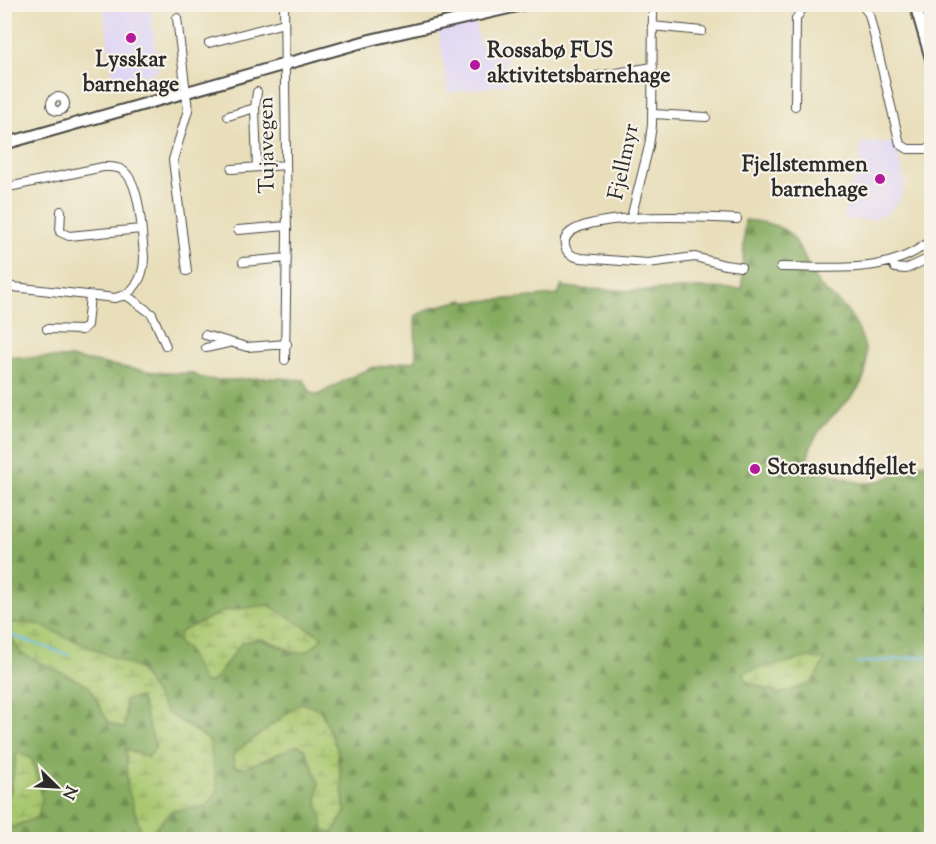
<svg xmlns="http://www.w3.org/2000/svg" width="936" height="844" font-family="'Sorts Mill Goudy',serif">
<defs>
<pattern id="forest-firs" width="22" height="20" patternUnits="userSpaceOnUse" patternTransform="scale(1.5)"><rect width="22" height="20" fill="#86ac61"/><path d="M5 1l3.5 6h-7zM16 11l3.5 6h-7z" fill="#6e8c50"/></pattern>
<pattern id="wetland-marsh" width="20" height="14" patternUnits="userSpaceOnUse" patternTransform="scale(1.5)"><rect width="20" height="14" fill="#a8c76e"/><path d="M1 5h8M5 5V1M11 12h8M15 12V8" fill="none" stroke="#89a25b"/></pattern>
</defs>
<rect width="100%" height="100%" fill="#f7f3e8"/>
<filter id="ink" filterUnits="userSpaceOnUse"><feTurbulence type="fractalNoise" baseFrequency=".0167" numOctaves="2"/><feDisplacementMap in="SourceGraphic" scale="12" xChannelSelector="R" yChannelSelector="G"/><feConvolveMatrix kernelMatrix="1 2 1 2 8 2 1 2 1" color-interpolation-filters="sRGB"/></filter>
<filter id="wash" filterUnits="userSpaceOnUse"><feTurbulence type="fractalNoise" baseFrequency=".008" numOctaves="4" result="noise"/><feDisplacementMap in="SourceGraphic" scale="24" xChannelSelector="R" yChannelSelector="G"/><feGaussianBlur stdDeviation="1.35" result="paint"/><feColorMatrix in="noise" values="0 0 0 0 0 0 0 0 0 0 0 0 0 0 0 0 0 1.4 0 .05"/><feComposite in="paint" operator="in"/></filter>
<g filter="url(#wash)">
<rect width="100%" height="100%" fill="#e8deba"/>
<!-- built -->
<path fill="#dfd5f5" d="M103 5H150L158 71 114 86Z
M475 20 480 45 505 40 508 84 448 93 438 28Z
M861 143H892L897 148 905 185 899 200 889 212 872 220 843 219 847 191 860 172Z"/>
<!-- forest -->
<path fill="url(#forest-firs)" stroke="#586c46" stroke-width="1.5" fill-rule="evenodd" d="M745 220C796 224 794 239 815 279 823 293 841 301 850 315 854 319 856 326 859 331 891 403 811 404 807 465 818 469 856 483 865 483 888 484 908 462 931 463L932 833 928 839H5V830L38 817 17 752 10 794 5 800V355C25 360 47 356 69 358 109 363 151 376 192 373 208 386 251 377 271 378 282 378 293 379 304 380L311 393 318 395 353 376 371 368 415 361 416 359 415 316 431 308 463 300 467 302 558 295 562 285 565 287 582 289 642 291 701 288 742 289ZM269 605 296 653 260 639 240 643 214 680 187 650 178 643ZM810 657 824 661 812 683 780 694 746 681ZM139 669 166 712 209 740 207 806 171 811 153 831 126 749 148 758 156 747 140 697 125 699V729L109 723 89 686ZM298 745 337 748 345 811 332 834 317 800 319 783 305 749Z"/>
<!-- wetland -->
<path fill="url(#wetland-marsh)" stroke="#6a794c" stroke-width="1.5" d="M269 605 322 637C298 670 285 641 259 639 254 639 246 642 241 643L214 681 204 683 187 650 178 643 180 632 224 611Z
M10 623 37 624 139 669 166 712 209 740 218 790 207 806 171 811 153 831H141L127 786 126 749 148 758 156 747 140 697 125 700V729L109 723 89 686 21 653 11 637Z
M810 657 825 660 812 683 780 694 746 681 744 672Z
M301 703 320 709 337 748 345 812 332 834 324 830 317 800 319 783 305 749 298 745 245 768 234 766 233 754Z
M17 752 32 759 42 799 38 817 5 830V800L10 794Z"/>
<g fill="none" stroke-linecap="round" stroke-linejoin="round">
<!-- stream -->
<path stroke="#71beeb" stroke-width="2" d="M4 633 68 655
M856 663 932 656"/>
</g>
</g>
<g filter="url(#ink)">
<g fill="none" stroke-linecap="round" stroke-linejoin="round">
<defs>
<path id="street" d="M284 4 287 234 285 360
M861 4 869 14 900 144 908 149H932
M177 18 188 110 173 160 187 271
M652 26 702 31
M209 43 284 23
M585 78 653 67
M257 92 255 108 257 167
M51 104a7 7 0 1 1 14 0a7 7 0 1 1-14 0Z
M795 106 796 19 802 9 812 4
M653 114 706 117
M228 116 255 108
M232 169 286 165
M4 188 103 167C109 167 116 166 122 170 141 181 142 236 144 257 144 277 135 294 115 298L4 286
M61 211 60 232 69 236 141 229
M631 218 649 146 652 125 653 4
M737 219C714 218 557 208 565 245 566 254 574 257 581 258L648 263 695 257 725 265 741 267
M238 230 287 226
M892 261 895 268 906 269 932 257
M243 262 287 258
M781 267C830 267 892 276 932 239
M126 295 152 314 166 346
M47 329 82 330 87 325 90 296
M205 335 247 347 287 344
M206 348 228 343"/>
<path id="secondary" d="M915 4 932 62
M4 144 370 40 526 4"/>
</defs>
<!-- street casing -->
<use href="#street" stroke="#474640" stroke-width="10"/>
<!-- secondary casing -->
<use href="#secondary" stroke="#474640" stroke-width="14"/>
<!-- street -->
<use href="#street" stroke="#fff" stroke-width="8"/>
<!-- secondary -->
<use href="#secondary" stroke="#fff" stroke-width="10"/>
</g>
</g>
<!-- markers -->
<g fill="#b5179e" stroke="#f7f3e8" stroke-width="2">
<circle cx="131" cy="38" r="6"/>
<circle cx="475" cy="65" r="6"/>
<circle cx="880" cy="179" r="6"/>
<circle cx="755" cy="469" r="6"/>
</g>
<g text-anchor="middle" dominant-baseline="central" stroke-width="4.5" stroke-linejoin="round" paint-order="stroke">
<!-- poi labels -->
<g font-size="22" font-weight="bold" fill="#2b2b2b" stroke="#f7f3e8" text-anchor="start">
<text x="487" y="52">Rossabø FUS<tspan x="487" dy="25">aktivitetsbarnehage</tspan></text>
<text x="131" y="61" text-anchor="middle">Lysskar<tspan x="131" dy="25">barnehage</tspan></text>
<text x="868" y="166" text-anchor="end">Fjellstemmen<tspan x="868" dy="25">barnehage</tspan></text>
<text x="767" y="469">Storasundfjellet</text>
</g>
<!-- street labels -->
<g font-size="22" fill="#2b2b2b" stroke="#f7f3e8">
<text transform="translate(268 145) rotate(-91)">Tujavegen</text>
<text transform="translate(625 162) rotate(-78)">Fjellmyr</text>
</g>
</g>
<!-- margin -->
<rect width="936" height="844" fill="none" stroke="#f7f3e8" stroke-width="24"/>
<!-- north arrow -->
<g transform="translate(57 787) rotate(114)" stroke="#f7f3e8" stroke-width="4.5" paint-order="stroke">
<path d="M0-4.5L10 22L0 15L-10 22Z" fill="#2b2b2b"/>
<text y="-9" font-size="16" font-weight="bold" text-anchor="middle" fill="#2b2b2b">N</text>
</g>
</svg>
